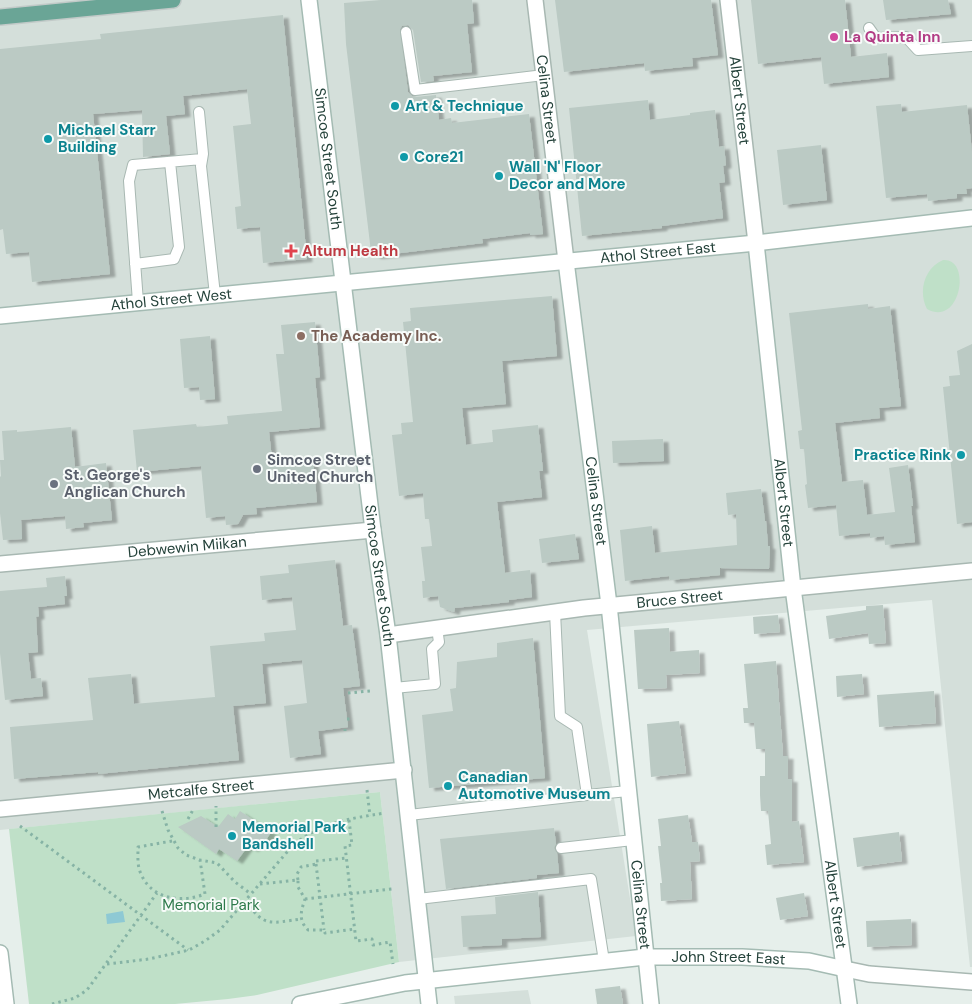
<svg xmlns="http://www.w3.org/2000/svg" width="972" height="1004" font-family="'DM Sans',sans-serif">
<defs>
<filter id="shadow"><feDropShadow dx="5.5" dy="3" stdDeviation="1" flood-color="#0004"/></filter>
</defs>
<rect width="100%" height="100%" fill="#e6efeb"/>
<!-- built -->
<path fill="#d4dfda" d="M0 0H972V967H970L932 600 587 630 636 936 399 962 380 792 0 830Z
M528 990 531 1004H455L454 996Z"/>
<!-- green -->
<path fill="#bfe0c8" d="M943 260C972 257 961 328 927 309 918 292 924 268 943 260Z
M380 792 399 962 257 995 228 999 175 1004H29L9 829Z"/>
<!-- water -->
<path fill="#8ec9d4" d="M123 911 125 922 107 924 106 914Z"/>
<!-- building -->
<path fill="#bbcac4" filter="url(#shadow)" d="M381 0H472L474 23 467 24 472 72 433 76 434 81 421 82 413 30 408 25 402 26 400 29 408 92 412 96 415 97 436 95 439 120 451 118 452 123 529 114 543 234 530 235V233L482 239 483 243 376 256 371 252 346 44 344 3Z
M555 0H711L718 55 692 58 693 66 673 68 645 71 644 63 564 72Z
M751 0H845L851 57 887 53 889 77 824 84 821 57 758 64Z
M883 0H948L951 14 886 20Z
M283 15 307 259 263 263 260 227 237 229 235 207 241 206 233 126 251 124 247 89 183 96 185 114 166 116 170 154 143 157 142 110 93 114 110 274 32 282 29 252 6 254 3 229 0 230V49L101 39 100 34Z
M648 100 650 120 690 115V113L715 110 719 147 724 146 726 165 723 166 725 182 719 183 723 218 662 226V228L582 236 569 108Z
M901 104 902 112 967 105 972 152V188L966 189 967 194H957V198L928 201 927 194 886 198 876 106Z
M821 145 827 200 783 205 777 150Z
M552 296 557 356 502 361 506 404 462 408 466 445 493 442 492 430 538 425 543 471H539L542 497 497 502 505 573 530 570 532 597 509 600V602L455 608 454 612 440 607 438 596 423 598 422 581H425L421 547 432 546 429 519H425L423 493 399 496 392 435 402 434 401 423 413 422 403 322 411 321 410 308Z
M868 304V309L890 306 901 406 879 408 880 418 835 423 842 482 863 480 867 515 895 512 889 468 908 465 913 506H911L915 542 885 545 884 536 870 538V533L839 536 836 505 808 508 805 485 807 484 804 449H800L798 431 802 430 789 313Z
M315 322 320 377 315 378 320 427 269 432 272 459 290 457V462L313 460 317 502 256 508 257 514 243 515 238 524 226 525 225 516 206 518 201 466 137 472 133 430 196 424 197 427 228 424 227 416 282 411 276 354H284L281 325Z
M210 336 215 399 200 400 199 387 184 388 180 339Z
M972 344V522L957 524 943 387 950 386 949 376 960 375 957 351Z
M71 427 75 467 106 463 112 520 83 523 84 527 66 529 65 516 21 520 22 539 3 540 0 513V477L1 476 0 460H4L2 431 17 430V432Z
M663 439 664 461 613 463 612 441Z
M761 489 765 521H766L768 546H770L769 569 720 568V575L670 580 669 576 625 581 620 530 652 526 655 553 737 545 736 514 728 515 726 493Z
M575 534 579 559 542 563 539 539Z
M335 560 343 626 352 625 360 686 343 688 348 727 318 731 321 754 290 758 284 706 307 703 302 660 262 664 266 703 233 706 239 760 98 774V772L14 779 10 727 93 720 88 678 131 674 134 704 215 697 210 646 265 641 264 633 296 630 292 597 262 600 260 576 289 573 288 565Z
M65 576 67 596H64L65 604 38 607 39 616 36 617 38 652 28 653 31 679 41 678 43 696 5 700 0 653V591L47 587 46 578Z
M883 605 886 643 869 644 868 633 829 639 826 616 866 610V606Z
M778 615 780 632 754 634 753 617Z
M669 628 670 652 699 650 700 673 666 675 667 688 638 689 634 630Z
M533 638 545 778 429 788 422 715 453 711 450 689 456 688 457 662 497 657V643Z
M776 661 783 756H788V779H792V822L799 821 804 862 767 865 765 845 771 844 768 811H761L760 795V776H765V749H756L754 723H744L743 708H748L744 664Z
M862 674 864 694 837 697 836 676Z
M934 691 936 723 879 727 877 695Z
M679 721 686 773 651 777 647 724Z
M240 811 271 832 262 847 257 844 253 849 248 846 237 861 219 849 216 854 178 827 201 816 218 827 228 814 235 819Z
M688 815 692 842H698L700 861 690 862 692 899 661 901 660 883H662L658 846H661L658 819Z
M554 828 556 844 554 848 557 853 559 873 537 875V878L446 889 440 839Z
M899 832 902 861 857 867 853 838Z
M538 892 541 937 502 939V945L463 947 461 916 496 914 495 897Z
M804 893 808 916 780 920 776 898Z
M911 919 912 945 867 947 866 921Z
M620 986 623 1004H597L595 989Z"/>
<g fill="none" stroke-linecap="round" stroke-linejoin="round">
<defs>
<path id="lane" d="M869 28 876 38 906 37 918 50 972 46
M406 32 415 90 544 75
M199 112 203 154 201 166 215 295
M135 264 174 259 179 247 170 162
M138 302 129 181 133 165 202 159
M394 688 435 684 432 649 439 642 437 628
M587 795 628 791
M409 815 587 795 577 727 560 716 555 612
M561 848 633 840
M418 899 591 879 604 961"/>
<g id="street">
<path id="s1" d="M535 0 566 261"/>
<path id="s2" d="M728 0 756 243"/>
<path id="s3" d="M0 564 373 530"/>
<path id="s4" d="M388 635 584 608 972 571"/>
<path id="s5" d="M0 809 404 770"/>
<path d="M845 969 869 974 972 982"/>
</g>
<g id="secondary">
<path id="s6" d="M309 0 373 530 388 635 429 1004"/>
<path id="s7" d="M756 243 793 588 849 1004"/>
<path id="s8" d="M566 261 609 605 651 1004"/>
<path id="s9" d="M0 316 756 243 972 218"/>
<path d="M0 953 6 1004"/>
<path id="s10" d="M300 1004 405 983 645 957H742L809 961 845 969"/>
</g>
<path id="primary" d="M0 17 173 0"/>
</defs>
<!-- lane casing -->
<use href="#lane" stroke="#a8b8b2" stroke-width="12"/>
<!-- street casing -->
<use href="#street" stroke="#a8b8b2" stroke-width="18"/>
<!-- secondary casing -->
<use href="#secondary" stroke="#a4bbb3" stroke-width="18"/>
<!-- primary casing -->
<use href="#primary" stroke="#c2cac8" stroke-width="18"/>
<!-- path -->
<path stroke="#86b3a5" stroke-width="3" stroke-dasharray="2.5 4" stroke-linecap="butt" d="M348 693 370 691
M347 719H352
M345 729V731
M367 790 370 816
M162 811 168 830 178 848 186 855 200 860 217 863 235 882 251 894
M188 819 194 808
M349 820 352 845 345 846 356 941 372 939 373 945 390 942 393 964
M20 826 188 950
M216 827V806
M172 841 138 847C138 856 137 866 141 874 152 900 182 903 205 894L200 860
M316 864 324 930
M298 880 297 874 301 867 316 864V861L347 858
M260 884 298 880V887L305 899C301 911 298 920 308 930H324L325 933 355 929
M305 899 392 889
M246 901C264 928 271 923 301 919
M107 964 149 959 189 950 205 941 220 930 294 844C326 821 348 819 385 813
M52 1004 75 998 87 990 157 893"/>
<!-- lane -->
<use href="#lane" stroke="#fff" stroke-width="10"/>
<!-- street -->
<use href="#street" stroke="#fff" stroke-width="15"/>
<!-- secondary -->
<use href="#secondary" stroke="#fff" stroke-width="15"/>
<!-- primary -->
<use href="#primary" stroke="#6aa596" stroke-width="15"/>
</g>
<!-- markers -->
<circle fill="#d1479c" stroke="#f7fbf9" stroke-width="2" cx="834" cy="37" r="5"/>
<g fill="#0f9aa8" stroke="#f7fbf9" stroke-width="2">
<circle cx="395" cy="106" r="5"/>
<circle cx="48" cy="139" r="5"/>
<circle cx="404" cy="157" r="5"/>
<circle cx="499" cy="176" r="5"/>
<circle cx="961" cy="455" r="5"/>
<circle cx="448" cy="786" r="5"/>
<circle cx="232" cy="836" r="5"/>
</g>
<path fill="#e0444e" stroke="#f7fbf9" stroke-width="2" d="M288.5 243.5h5v5h5v5h-5v5h-5v-5h-5v-5h5z"/>
<circle fill="#8d6e63" stroke="#f7fbf9" stroke-width="2" cx="301" cy="336" r="5"/>
<g fill="#6b7280" stroke="#f7fbf9" stroke-width="2">
<circle cx="257" cy="469" r="5"/>
<circle cx="54" cy="484" r="5"/>
</g>
<g text-anchor="middle" dominant-baseline="central" stroke-width="4" stroke-linejoin="round" paint-order="stroke">
<!-- hotel labels -->
<g font-size="15" font-weight="bold" fill="#b23c85" stroke="#f7fbf9" text-anchor="start">
<text x="844" y="37">La Quinta Inn</text>
</g>
<!-- street labels -->
<g font-size="15" fill="#24423a" stroke="#f7fbf9">
<text stroke="none"><textPath href="#s1" startOffset="100">Celina Street</textPath></text>
<text stroke="none"><textPath href="#s2" startOffset="101">Albert Street</textPath></text>
<text stroke="none"><textPath href="#s6" startOffset="160">Simcoe Street South</textPath></text>
<text stroke="none"><textPath href="#s9" startOffset="661">Athol Street East</textPath></text>
<text stroke="none"><textPath href="#s9" startOffset="172">Athol Street West</textPath></text>
<text stroke="none"><textPath href="#s8" startOffset="242">Celina Street</textPath></text>
<text stroke="none"><textPath href="#s7" startOffset="261">Albert Street</textPath></text>
<text stroke="none"><textPath href="#s3" startOffset="188">Debwewin Miikan</textPath></text>
<text stroke="none"><textPath href="#s6" startOffset="580">Simcoe Street South</textPath></text>
<text stroke="none"><textPath href="#s4" startOffset="294">Bruce Street</textPath></text>
<text stroke="none"><textPath href="#s5" startOffset="202">Metcalfe Street</textPath></text>
<text stroke="none"><textPath href="#s8" startOffset="648">Celina Street</textPath></text>
<text stroke="none"><textPath href="#s7" startOffset="666">Albert Street</textPath></text>
<text stroke="none"><textPath href="#s10" startOffset="432">John Street East</textPath></text>
</g>
<!-- culture labels -->
<g font-size="15" font-weight="bold" fill="#0d838f" stroke="#f7fbf9" text-anchor="start">
<text x="405" y="106">Art &amp; Technique</text>
<text x="58" y="130">Michael Starr<tspan x="58" dy="17">Building</tspan></text>
<text x="414" y="157">Core21</text>
<text x="509" y="167">Wall 'N' Floor<tspan x="509" dy="17">Decor and More</tspan></text>
<text x="951" y="455" text-anchor="end">Practice Rink</text>
<text x="458" y="777">Canadian<tspan x="458" dy="17">Automotive Museum</tspan></text>
<text x="242" y="827">Memorial Park<tspan x="242" dy="17">Bandshell</tspan></text>
</g>
<!-- health labels -->
<g font-size="15" font-weight="bold" fill="#be3a42" stroke="#f7fbf9" text-anchor="start">
<text x="302" y="251">Altum Health</text>
</g>
<!-- education labels -->
<g font-size="15" font-weight="bold" fill="#785e54" stroke="#f7fbf9" text-anchor="start">
<text x="311" y="336">The Academy Inc.</text>
</g>
<!-- worship labels -->
<g font-size="15" font-weight="bold" fill="#5b616d" stroke="#f7fbf9" text-anchor="start">
<text x="267" y="460">Simcoe Street<tspan x="267" dy="17">United Church</tspan></text>
<text x="64" y="475">St. George's<tspan x="64" dy="17">Anglican Church</tspan></text>
</g>
<!-- park labels -->
<g font-size="15" fill="#2d7a4b" stroke="#f7fbf9">
<text x="211" y="905">Memorial Park</text>
</g>
</g>
</svg>
